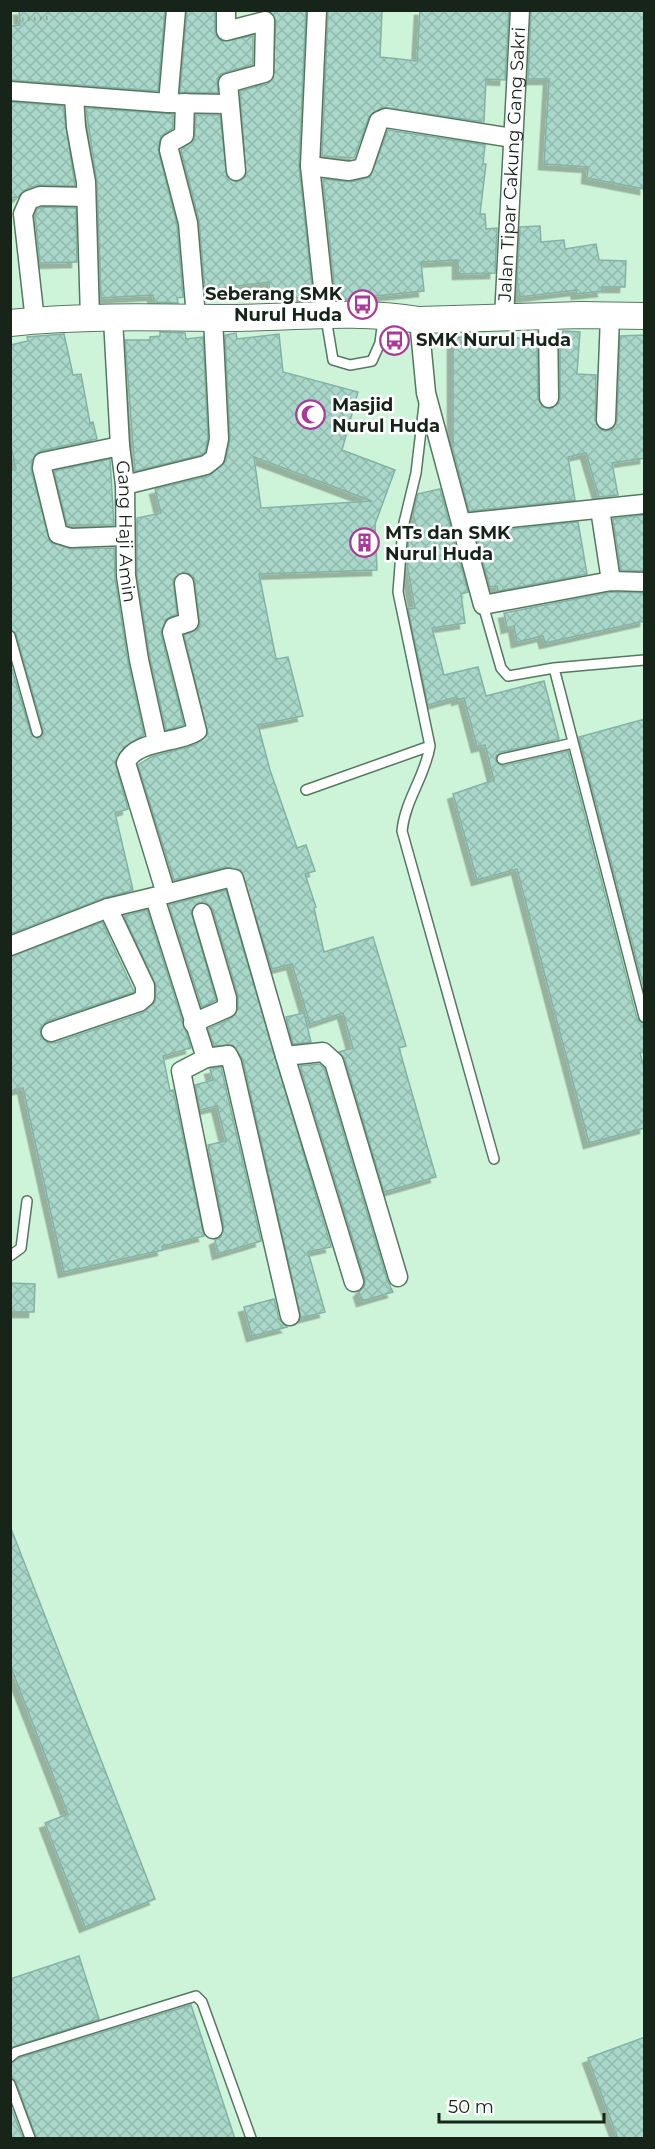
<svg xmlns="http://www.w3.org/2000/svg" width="655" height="2149" font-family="Montserrat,sans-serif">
<defs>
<pattern id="building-cross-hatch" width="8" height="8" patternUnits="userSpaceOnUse" patternTransform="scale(1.5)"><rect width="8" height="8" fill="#a9d8ca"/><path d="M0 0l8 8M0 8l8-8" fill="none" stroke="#91b9ad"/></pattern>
<filter id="shadow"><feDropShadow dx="-5.5" dy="5.5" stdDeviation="0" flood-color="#0004"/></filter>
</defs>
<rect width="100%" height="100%" fill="#cdf3d8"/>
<!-- building -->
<path fill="url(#building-cross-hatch)" stroke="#84b3a5" stroke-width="1.5" fill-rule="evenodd" filter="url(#shadow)" d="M19 10H165L158 91 10 80V26L20 25Z
M187 10H215V32L221 41 253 36V64L221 74 217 79 218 93 180 92Z
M269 10H306L299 166 313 297 291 299 290 295 270 296 269 282 205 290 199 220 181 150 194 140 196 115H220L227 177 236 182 246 176 240 91 267 84 273 79 276 21Z
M328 10H382L380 57 417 61 420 10H509L505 80 486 79 484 122 382 107 369 117 354 158 322 156Z
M531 10H645V189L587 178 588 167 544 164 549 79H528Z
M10 102 63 106 75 186 37 185 25 190 18 197 10 198Z
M86 108 173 114V128L161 136 158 149 177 225 183 297 177 298 178 303 154 302 153 295 101 298 97 182Z
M388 130 485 145 483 164H486L480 214H485L486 229 497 228 495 273 458 274V260L421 262 424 291 336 300 323 179 351 182 370 177Z
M42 207 76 208 77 262 40 263 35 216 37 209Z
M540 226 541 242 564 240 565 249 596 244 599 260 626 261 625 287H602L603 291 577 294 576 290 520 297 517 278 520 227Z
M563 331 580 332 577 374 596 375 595 420 600 429 605 431 612 430 617 421 620 336 645 335V458L612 463 618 495 599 497 586 453 568 457 575 500 469 511 453 449V337L537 338 538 399 543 407 550 409 558 404 560 398V338H562Z
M160 332 185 333 186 339 203 337 208 438 205 452 201 455 135 471 125 340H150V337L160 336Z
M236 333 237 339 279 334 283 372 358 392 342 450 395 470 375 524 377 570 259 574 276 659 288 657 303 716 258 725 270 770 297 848 306 845 315 871 305 874 316 907 314 908 324 952 373 937 406 1046 399 1048 436 1177 384 1192 345 1059 339 1052 353 1048 343 1013 310 1024 292 964 272 969 241 870 225 867 174 880 138 765 151 757 195 745 208 734 184 635 197 630 200 625 195 582 193 576 183 572 173 579 177 614 166 619 161 634 184 725 166 730 150 658 137 575V518L161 513 155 489 209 476 226 461 230 438 225 335ZM254 457 372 501 261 508Z
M64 334 73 375 81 374 90 423 93 422 97 439 40 451 32 460 31 470 50 542 71 549 114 548 115 578 128 662 144 735 124 747 115 762 128 809 115 813 133 890 104 898 10 934V663L31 734 38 739 44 733 16 634 10 629V471L16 469 10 442V345L28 341 27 337Z
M110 459 114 525H67L54 471Z
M440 489 468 592 461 594 465 623 432 628 444 675 478 667 486 696 544 681 559 739 501 752 496 756V761L503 766 568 751 637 1019 645 1024V1052L640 1053 645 1071V1128L589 1143 517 869 477 880 453 794 494 780 485 745 477 747 464 698 457 700V697L428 705 408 609 415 608 407 564 409 533 416 525 413 514 418 494Z
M644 515 645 571 621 570 613 519Z
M578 522 587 574 498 591 497 586 490 587 475 533Z
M612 592 645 593V621L545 643 543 636 517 642 514 626 507 628 504 613Z
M645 719V992L579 737Z
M226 890 331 1247 308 1252 325 1312 301 1318 243 1060 233 1045 214 1046 208 1029 232 1018 238 1008V995L213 910 209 905 199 902 191 911 216 1000 202 1007 169 905Z
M147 910 191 1048 163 1056 170 1091 173 1090 204 1236 162 1246 163 1250 64 1272 23 1088 10 1091V957L102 922 134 992 47 1021 40 1029 41 1036 48 1043H55L143 1013 155 1002 156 986 124 916Z
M304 1013 311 1042 293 1044 286 1017Z
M319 1064 324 1068 387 1280 393 1292 362 1301 359 1292 365 1285V1279L300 1066Z
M221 1067 261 1241 218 1254 215 1240 221 1237 224 1227 208 1145 226 1141 217 1106 200 1110 195 1085 213 1080 210 1069Z
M10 1283 35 1284 34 1312H10Z
M274 1299 279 1319 287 1327 252 1336 244 1307Z
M10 1526 155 1899 85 1927 45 1823 68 1814 10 1665Z
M79 1956 99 2019 10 2048V1979Z
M191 2005 235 2139H37L16 2082 10 2077V2064L19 2058Z
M645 2037V2139H618L588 2058Z
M10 2105 23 2139H10Z"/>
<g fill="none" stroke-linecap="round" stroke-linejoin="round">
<defs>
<path id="lane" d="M326 318 333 360 350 365 372 361 380 343 383 319
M424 405 416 473 403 527 398 592 430 746C425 777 405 800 402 831L494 1159
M483 605 501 668 508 676 554 668 644 660
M10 636 37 732
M554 668 644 1017
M502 759 573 743
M306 790 430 746
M10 1256 21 1248 27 1201
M10 2057 16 2052 196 1996 202 2002 251 2138
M10 2084 30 2138"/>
<g id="street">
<path d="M226 10V31L265 21 264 73 228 83 236 171"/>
<path d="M317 10 310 166 326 315"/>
<path d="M10 91 168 103 229 104"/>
<path d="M74 96 76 127 86 182 90 318"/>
<path d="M168 103 176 10"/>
<path d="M185 103 184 135 170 143 169 150 188 223 196 317"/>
<path d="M310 166 349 171 363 168 379 121 386 118 513 138"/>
<path d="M548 316 549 398"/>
<path id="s1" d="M504 318 520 10"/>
<path id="s2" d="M113 319 120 446 125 485 126 576 139 660 157 742"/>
<path d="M419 320 426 393 483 605 611 581 644 582"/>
<path d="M35 321 23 214 29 200 40 196 86 197"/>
<path d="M606 420 610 316"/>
<path d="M120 446 43 462 42 468 58 534 71 538 124 536"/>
<path d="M125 485 206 465 215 458 219 439 213 318"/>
<path d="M600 509 611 581"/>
<path d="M462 523 644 504"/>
<path d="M166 894 228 878 234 879 285 1056"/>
<path d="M155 898 206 1058 228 1055 232 1063 290 1316"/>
<path d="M10 946 108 908 166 894 126 763C134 740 180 743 197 731L172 632 174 627 189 622 184 583"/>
<path d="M193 1023 227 1008V998L202 913"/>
<path d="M51 1032 139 1002 145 997V986L108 908"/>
<path d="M206 1058 181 1071 213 1229"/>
<path d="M354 1282 285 1056 323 1052 334 1062 398 1277"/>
</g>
<path id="secondary" d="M10 323C77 316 145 317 213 318 282 319 351 309 419 320L581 315 644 316"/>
</defs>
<!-- lane casing -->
<use href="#lane" stroke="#567860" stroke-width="12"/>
<!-- street casing -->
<use href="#street" stroke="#567860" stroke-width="21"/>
<!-- secondary casing -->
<use href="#secondary" stroke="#567860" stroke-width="28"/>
<!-- path -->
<path stroke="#89a691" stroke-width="4" stroke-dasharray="1.5 4.5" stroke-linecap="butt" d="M10 20 48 18"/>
<!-- lane -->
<use href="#lane" stroke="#fff" stroke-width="9"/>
<!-- street -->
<use href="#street" stroke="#fff" stroke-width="18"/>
<!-- secondary -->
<use href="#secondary" stroke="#fff" stroke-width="26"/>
</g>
<!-- icons -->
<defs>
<symbol id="bus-ring" viewBox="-11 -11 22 22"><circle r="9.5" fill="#fff" stroke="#a93a98" stroke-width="1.5"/><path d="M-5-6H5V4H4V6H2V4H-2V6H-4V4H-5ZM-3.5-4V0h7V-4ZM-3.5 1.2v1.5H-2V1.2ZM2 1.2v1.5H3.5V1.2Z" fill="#a93a98"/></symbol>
<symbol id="mosque-ring" viewBox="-11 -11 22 22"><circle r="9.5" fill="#fff" stroke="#a93a98" stroke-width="1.5"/><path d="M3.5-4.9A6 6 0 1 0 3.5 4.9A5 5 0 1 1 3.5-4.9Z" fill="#a93a98"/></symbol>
<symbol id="building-ring" viewBox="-11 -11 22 22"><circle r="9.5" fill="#fff" stroke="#a93a98" stroke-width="1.5"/><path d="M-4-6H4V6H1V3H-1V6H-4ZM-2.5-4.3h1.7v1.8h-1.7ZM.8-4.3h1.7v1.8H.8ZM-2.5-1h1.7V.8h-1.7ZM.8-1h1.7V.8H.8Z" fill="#a93a98"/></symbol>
</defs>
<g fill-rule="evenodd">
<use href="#bus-ring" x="346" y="288" width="33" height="33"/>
<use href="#bus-ring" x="378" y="324" width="33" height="33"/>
<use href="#mosque-ring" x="294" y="398" width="33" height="33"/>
<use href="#building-ring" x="348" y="526" width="33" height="33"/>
</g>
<g text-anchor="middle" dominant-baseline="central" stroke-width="5" stroke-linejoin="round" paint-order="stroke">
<!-- street labels -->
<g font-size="18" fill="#16241a" stroke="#fff">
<text stroke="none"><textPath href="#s1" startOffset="154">Jalan Tipar Cakung Gang Sakri</textPath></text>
<text stroke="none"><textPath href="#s2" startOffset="213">Gang Haji Amin</textPath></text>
</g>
<!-- poi labels -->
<g font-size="18" font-weight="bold" fill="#16241a" stroke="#fff" text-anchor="start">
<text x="342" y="294" text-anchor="end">Seberang SMK<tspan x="342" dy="21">Nurul Huda</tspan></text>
<text x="416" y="340">SMK Nurul Huda</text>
<text x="332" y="405">Masjid<tspan x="332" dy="21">Nurul Huda</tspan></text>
<text x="385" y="533">MTs dan SMK<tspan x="385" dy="21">Nurul Huda</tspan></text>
</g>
</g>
<!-- border -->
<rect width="655" height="2149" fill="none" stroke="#16241a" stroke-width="24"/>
<!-- scale -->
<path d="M439 2113v9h165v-9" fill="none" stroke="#16241a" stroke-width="3"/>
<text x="448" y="2113" font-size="18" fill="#16241a" stroke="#ffffff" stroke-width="4.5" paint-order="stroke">50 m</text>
</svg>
